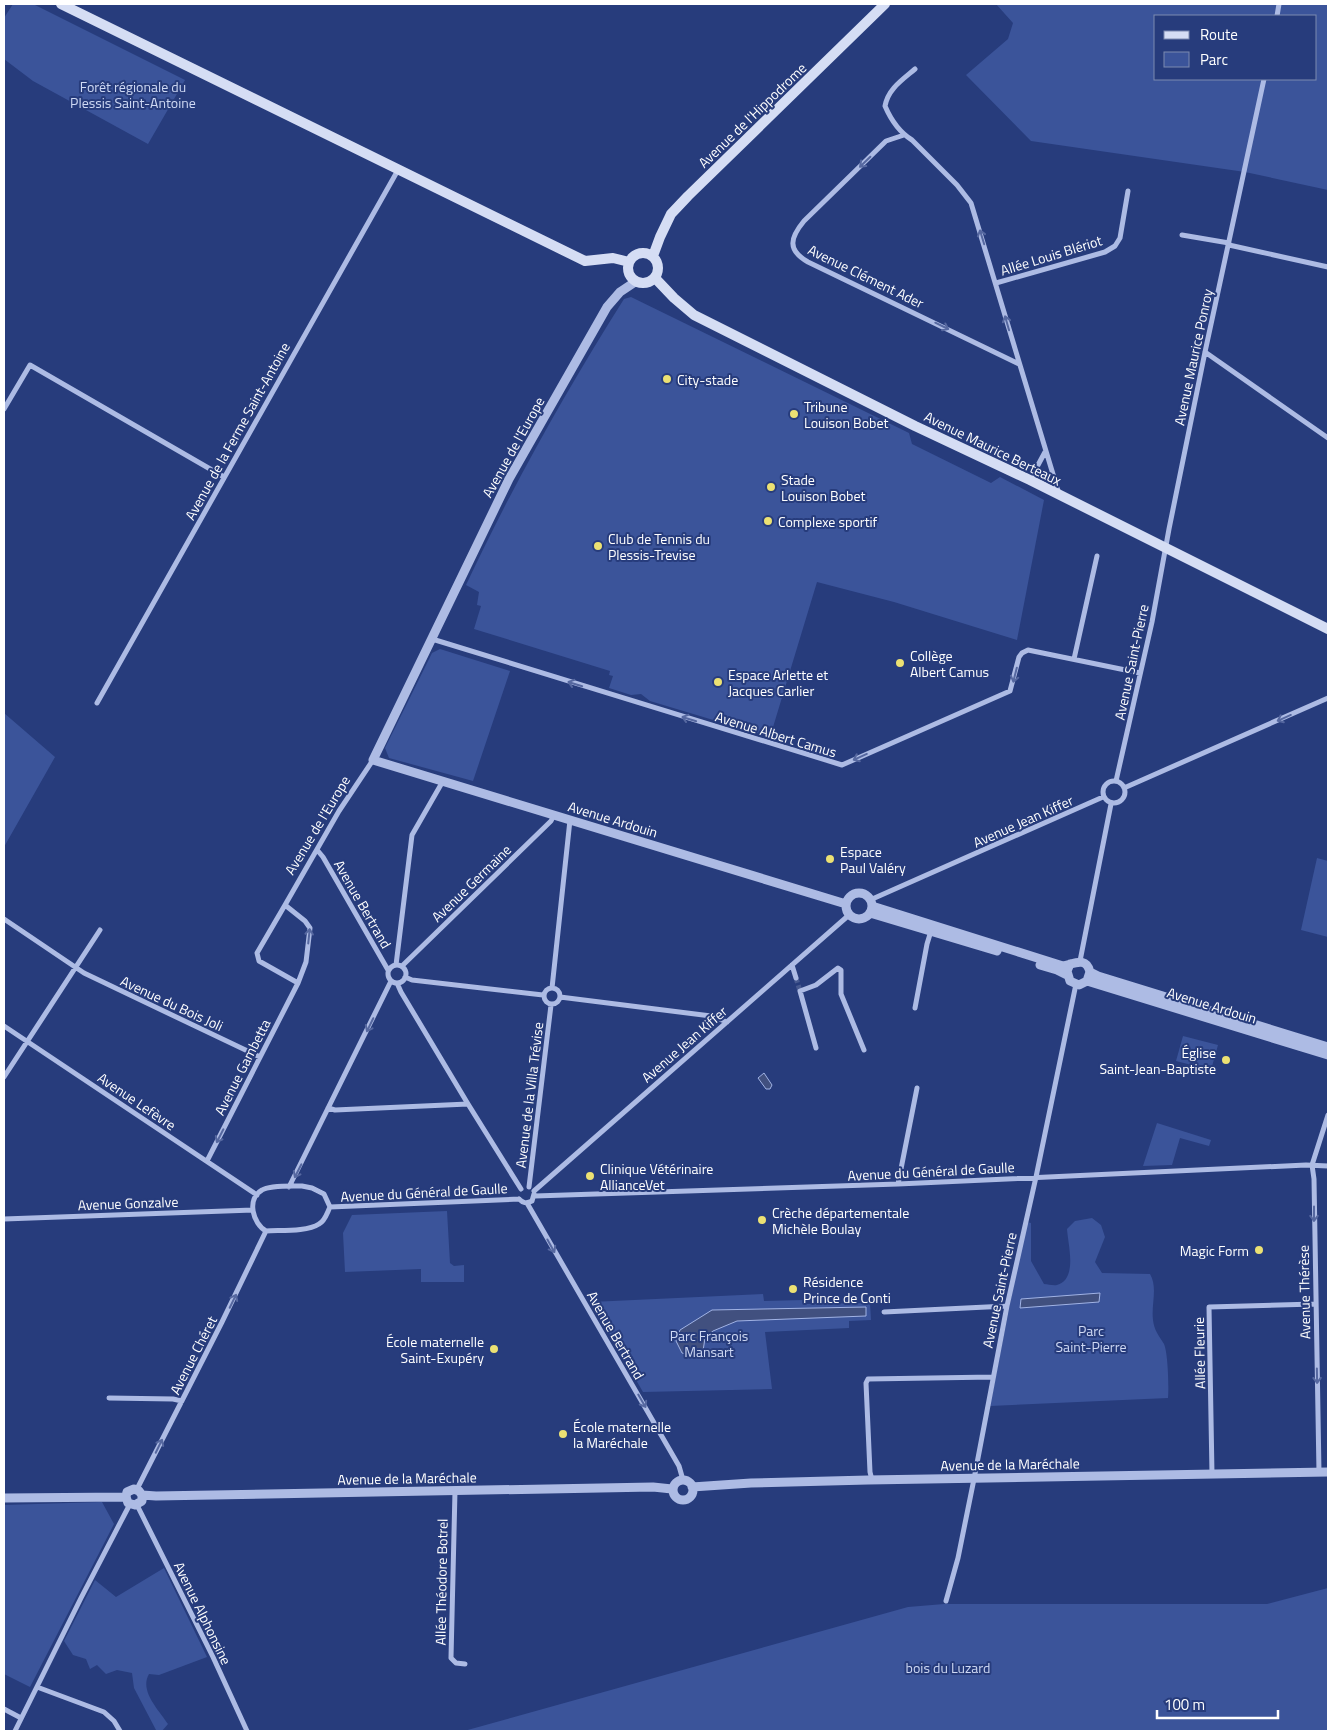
<svg xmlns="http://www.w3.org/2000/svg" width="1332" height="1735" font-family="'Titillium Web',sans-serif">
<rect width="100%" height="100%" fill="#273c7c"/>
<!-- green -->
<path fill="#3b549a" fill-rule="evenodd" d="M13 4H33L185 80 148 144 33 81 4 59V18Z
M996 4H1328V190L1245 172 1031 141 966 75 1008 39 1013 23ZM1156 16H1316V79H1156Z
M631 297 909 433 912 444 991 483 1000 477 1044 500 1017 640 894 602 817 582 770 737 650 701 641 694 631 695 609 688 613 676 609 675 610 671 474 629 481 606 477 605 479 592 466 585C512 487 566 391 624 299Z
M440 649 510 671 473 781 389 758 385 748 432 653Z
M4 713 55 757 4 847Z
M1317 858 1328 861V937L1301 930Z
M1183 1036 1218 1045 1211 1070 1176 1061Z
M1157 1123 1211 1140 1209 1146 1180 1138 1172 1165 1143 1166Z
M447 1211 450 1263 454 1266 464 1265V1282H421V1269L345 1272 343 1233 352 1215Z
M1092 1218 1101 1225 1105 1237 1095 1262 1102 1273 1150 1274C1158 1288 1151 1304 1153 1320 1154 1330 1159 1336 1164 1344 1168 1353 1169 1387 1168 1398L990 1406 1026 1222 1031 1223V1261L1044 1284C1048 1284 1053 1286 1057 1285 1078 1279 1068 1245 1067 1229L1075 1221Z
M763 1294 764 1301 804 1300 805 1304 870 1303 871 1320 849 1321V1328L765 1332 772 1389 643 1392 591 1302Z
M102 1502 114 1524 30 1687 4 1674V1505Z
M164 1568 207 1657 159 1675 149 1674C139 1691 159 1710 168 1724L162 1731 156 1730 134 1688 132 1673 117 1670 106 1674 97 1665 90 1669 86 1659 73 1655 64 1641 95 1580 116 1597Z
M1328 1588V1731H464L908 1607 944 1604H1267Z"/>
<!-- water -->
<path fill="#41507f" stroke="#a1b3e5" d="M764 1073 772 1085 770 1089H766L758 1078Z
M1100 1293 1099 1302 1020 1308 1021 1299Z
M866 1307V1316L737 1321 713 1331 708 1335 705 1338 703 1351 689 1355 682 1353 676 1341 680 1330 712 1310Z"/>
<g fill="none" stroke-linecap="round" stroke-linejoin="round">
<!-- minor-tunnel -->
<path stroke="#475990" stroke-width="5" stroke-dasharray="5 2.5" stroke-linecap="butt" d="M796 978 800 991"/>
<!-- minor -->
<path stroke="#adbbe4" stroke-width="5" d="M1277 16 1279 4
M915 69C902 80 888 89 885 106 891 120 899 132 912 140L957 185 971 203 1059 494
M904 135 886 141 804 221C790 238 787 250 808 262L1019 364
M1182 235 1229 243
M1229 245 1328 267
M996 283 1105 252 1115 246 1120 238 1128 191
M1205 352 1328 438
M4 409 30 365 224 477
M1030 480 1045 452
M432 639 842 765 1010 691 1019 657 1022 653 1028 650 1140 673
M1074 659 1097 556
M97 703 398 170
M1103 792a11 11 0 1 1 22 0a11 11 0 1 1-22 0Z
M1116 781 1152 622 1169 529 1205 352 1264 79
M1124 788 1328 698
M318 851 323 857 388 970
M870 900 1103 797
M285 905 339 811 373 760
M4 919 84 973 260 1057
M1080 961 1111 804
M388 974a9 9 0 1 1 18 0a9 9 0 1 1-18 0Z
M396 965 412 835 443 781
M792 965 796 978
M402 966 551 821 554 815
M405 977 412 980 543 995
M397 983 401 992 468 1104 521 1189
M544 996a8 8 0 1 1 16 0a8 8 0 1 1-16 0Z
M552 988 570 820
M560 997 711 1016 727 1022
M915 1008 927 944 931 931
M4 1026 257 1195
M816 1048 800 991 816 985 838 968 841 970V994L864 1050
M4 1077 100 930
M328 1108 335 1110 468 1104
M207 1161 298 983 306 962 310 928 305 921 285 905 257 953 259 961 298 983
M898 1184 917 1088
M302 1186 312 1188 324 1194 330 1207C327 1213 325 1221 319 1224 307 1232 280 1230 266 1231 253 1224 246 1199 262 1190 270 1185 292 1186 302 1186Z
M289 1187 391 981
M529 1187 551 1005
M534 1191 849 915
M535 1196 898 1184 1306 1165 1328 1166
M519 1199C523 1203 526 1204 532 1201L534 1194
M527 1203 679 1466 683 1480
M330 1207 519 1199
M4 1219 253 1210
M884 1312 1007 1306
M109 1398 173 1399 182 1401
M1319 1472 1314 1179 1312 1165 1328 1115
M1212 1474 1209 1307 1315 1304
M872 1480 870 1472 866 1383 868 1379 993 1377
M137 1489 222 1322 266 1231
M455 1491 451 1658 456 1663 465 1664
M137 1505 213 1657 247 1731
M946 1601 958 1558 974 1479 1007 1306 1036 1177 1076 984
M37 1687 104 1712 114 1721 120 1731
M4 1709 21 1718
M15 1731 81 1598 130 1504"/>
<!-- tertiary -->
<path stroke="#adbbe4" stroke-width="9" d="M635 282 620 292 607 307 509 479 373 760 846 904
M846 906a13 13 0 1 1 26 0a13 13 0 1 1-26 0Z
M872 906 1063 966C1074 964 1086 956 1090 972L1087 981 1079 985 1070 981 1067 971 1070 964
M870 913 997 951
M1040 965 1057 970 1067 975
M1090 972 1098 976 1328 1047
M1087 981 1328 1055
M673 1490a10 10 0 1 1 20 0a10 10 0 1 1-20 0Z
M692 1487 751 1483 868 1480 1328 1472
M142 1495 156 1496 653 1487 672 1489
M126 1497 128 1503 135 1505 142 1501V1495
M126 1497 127 1492 134 1489 139 1491 142 1495
M4 1498 126 1497"/>
<!-- secondary -->
<path stroke="#d5ddf4" stroke-width="10" d="M61 4 585 261 613 258 629 262
M628 268a15 15 0 1 1 30 0a15 15 0 1 1-30 0Z
M653 256 660 237 671 214 688 196 885 4
M655 278 674 298 694 315 915 426 1030 480 1328 629"/>
</g>
<!-- one-way arrows -->
<defs><path id="oneway-shaft" d="M-6 0H5M1.5-3L5.5 0L1.5 3" fill="none" stroke-width="1.6" stroke-linecap="round" stroke-linejoin="round" transform="scale(1.25)"/></defs>
<g stroke="#5668a0">
<use href="#oneway-shaft" transform="translate(865 162) rotate(136)"/>
<use href="#oneway-shaft" transform="translate(982 237) rotate(-107)"/>
<use href="#oneway-shaft" transform="translate(1007 323) rotate(-106)"/>
<use href="#oneway-shaft" transform="translate(942 326) rotate(26)"/>
<use href="#oneway-shaft" transform="translate(1015 675) rotate(104)"/>
<use href="#oneway-shaft" transform="translate(575 684) rotate(-163)"/>
<use href="#oneway-shaft" transform="translate(1284 718) rotate(156)"/>
<use href="#oneway-shaft" transform="translate(689 719) rotate(-163)"/>
<use href="#oneway-shaft" transform="translate(860 757) rotate(156)"/>
<use href="#oneway-shaft" transform="translate(309 936) rotate(-84)"/>
<use href="#oneway-shaft" transform="translate(370 1025) rotate(116)"/>
<use href="#oneway-shaft" transform="translate(220 1136) rotate(117)"/>
<use href="#oneway-shaft" transform="translate(298 1171) rotate(117)"/>
<use href="#oneway-shaft" transform="translate(1314 1214) rotate(90)"/>
<use href="#oneway-shaft" transform="translate(551 1246) rotate(61)"/>
<use href="#oneway-shaft" transform="translate(233 1301) rotate(-64)"/>
<use href="#oneway-shaft" transform="translate(1317 1376) rotate(89)"/>
<use href="#oneway-shaft" transform="translate(642 1401) rotate(60)"/>
<use href="#oneway-shaft" transform="translate(159 1446) rotate(-64)"/>
</g>
<!-- markers -->
<g fill="#ece173" stroke="#273c7c" stroke-width="2">
<circle cx="667" cy="379" r="5"/>
<circle cx="794" cy="414" r="5"/>
<circle cx="771" cy="487" r="5"/>
<circle cx="768" cy="521" r="5"/>
<circle cx="598" cy="546" r="5"/>
<circle cx="900" cy="663" r="5"/>
<circle cx="718" cy="682" r="5"/>
<circle cx="830" cy="859" r="5"/>
<circle cx="1226" cy="1060" r="5"/>
<circle cx="590" cy="1176" r="5"/>
<circle cx="762" cy="1220" r="5"/>
<circle cx="1259" cy="1250" r="5"/>
<circle cx="793" cy="1289" r="5"/>
<circle cx="494" cy="1349" r="5"/>
<circle cx="563" cy="1434" r="5"/>
</g>
<g text-anchor="middle" dominant-baseline="central" stroke-width="4" stroke-linejoin="round" paint-order="stroke">
<!-- park labels -->
<g font-size="14" fill="#cfd9f4" stroke="#273c7c">
<text x="133" y="86">Forêt régionale du<tspan x="133" dy="16">Plessis Saint-Antoine</tspan></text>
<text x="1091" y="1330">Parc<tspan x="1091" dy="16">Saint-Pierre</tspan></text>
<text x="709" y="1335">Parc François<tspan x="709" dy="16">Mansart</tspan></text>
<text x="948" y="1667">bois du Luzard</text>
</g>
<!-- street labels -->
<g font-size="14" fill="#fff" stroke="#273c7c">
<text transform="translate(752 115) rotate(-44)">Avenue de l'Hippodrome</text>
<text transform="translate(1051 255) rotate(-17)">Allée Louis Blériot</text>
<text transform="translate(866 276) rotate(26)">Avenue Clément Ader</text>
<text transform="translate(1193 357) rotate(-78)">Avenue Maurice Ponroy</text>
<text transform="translate(237 431) rotate(-61)">Avenue de la Ferme Saint-Antoine</text>
<text transform="translate(513 447) rotate(-61)">Avenue de l'Europe</text>
<text transform="translate(993 448) rotate(26)">Avenue Maurice Berteaux</text>
<text transform="translate(1131 662) rotate(-78)">Avenue Saint-Pierre</text>
<text transform="translate(776 734) rotate(17)">Avenue Albert Camus</text>
<text transform="translate(613 819) rotate(17)">Avenue Ardouin</text>
<text transform="translate(1023 821) rotate(-24)">Avenue Jean Kiffer</text>
<text transform="translate(317 825) rotate(-59)">Avenue de l'Europe</text>
<text transform="translate(471 883) rotate(-44)">Avenue Germaine</text>
<text transform="translate(363 904) rotate(60)">Avenue Bertrand</text>
<text transform="translate(172 1003) rotate(25)">Avenue du Bois Joli</text>
<text transform="translate(1212 1005) rotate(17)">Avenue Ardouin</text>
<text transform="translate(684 1044) rotate(-41)">Avenue Jean Kiffer</text>
<text transform="translate(242 1067) rotate(-63)">Avenue Gambetta</text>
<text transform="translate(529 1095) rotate(-83)">Avenue de la Villa Trévise</text>
<text transform="translate(137 1101) rotate(34)">Avenue Lefèvre</text>
<text transform="translate(931 1171) rotate(-3)">Avenue du Général de Gaulle</text>
<text transform="translate(424 1192) rotate(-3)">Avenue du Général de Gaulle</text>
<text transform="translate(128 1203) rotate(-2)">Avenue Gonzalve</text>
<text transform="translate(999 1290) rotate(-78)">Avenue Saint-Pierre</text>
<text transform="translate(1304 1292) rotate(-91)">Avenue Thérèse</text>
<text transform="translate(616 1335) rotate(60)">Avenue Bertrand</text>
<text transform="translate(1199 1353) rotate(-91)">Allée Fleurie</text>
<text transform="translate(193 1355) rotate(-63)">Avenue Chéret</text>
<text transform="translate(1010 1464) rotate(-1)">Avenue de la Maréchale</text>
<text transform="translate(407 1478) rotate(-1)">Avenue de la Maréchale</text>
<text transform="translate(441 1582) rotate(-89)">Allée Théodore Botrel</text>
<text transform="translate(203 1613) rotate(64)">Avenue Alphonsine</text>
</g>
<!-- poi labels -->
<g font-size="14" fill="#fff" stroke="#273c7c" text-anchor="start">
<text x="677" y="379">City-stade</text>
<text x="804" y="406">Tribune<tspan x="804" dy="16">Louison Bobet</tspan></text>
<text x="781" y="479">Stade<tspan x="781" dy="16">Louison Bobet</tspan></text>
<text x="778" y="521">Complexe sportif</text>
<text x="608" y="538">Club de Tennis du<tspan x="608" dy="16">Plessis-Trevise</tspan></text>
<text x="910" y="655">Collège<tspan x="910" dy="16">Albert Camus</tspan></text>
<text x="728" y="674">Espace Arlette et<tspan x="728" dy="16">Jacques Carlier</tspan></text>
<text x="840" y="851">Espace<tspan x="840" dy="16">Paul Valéry</tspan></text>
<text x="1216" y="1052" text-anchor="end">Église<tspan x="1216" dy="16">Saint-Jean-Baptiste</tspan></text>
<text x="600" y="1168">Clinique Vétérinaire<tspan x="600" dy="16">AllianceVet</tspan></text>
<text x="772" y="1212">Crèche départementale<tspan x="772" dy="16">Michèle Boulay</tspan></text>
<text x="1249" y="1250" text-anchor="end">Magic Form</text>
<text x="803" y="1281">Résidence<tspan x="803" dy="16">Prince de Conti</tspan></text>
<text x="484" y="1341" text-anchor="end">École maternelle<tspan x="484" dy="16">Saint-Exupéry</tspan></text>
<text x="573" y="1426">École maternelle<tspan x="573" dy="16">la Maréchale</tspan></text>
</g>
</g>
<!-- border -->
<rect width="1332" height="1735" fill="none" stroke="#ffffff" stroke-width="10"/>
<!-- legend -->
<rect x="1154" y="15" width="162" height="65" fill="#273c7c" stroke="#7d8ab0"/>
<rect x="1164" y="31" width="25" height="8" fill="#d5ddf4" stroke="#7d8ab0"/>
<text x="1200" y="40" font-size="15" fill="#ffffff">Route</text>
<rect x="1164" y="52" width="25" height="15" fill="#3b549a" stroke="#7d8ab0"/>
<text x="1200" y="65" font-size="15" fill="#ffffff">Parc</text>
<!-- scale -->
<path d="M1157 1710v8h121v-8" fill="none" stroke="#ffffff" stroke-width="2.5"/>
<text x="1164" y="1710" font-size="15" fill="#ffffff" stroke="#273c7c" stroke-width="4" paint-order="stroke">100 m</text>
</svg>
